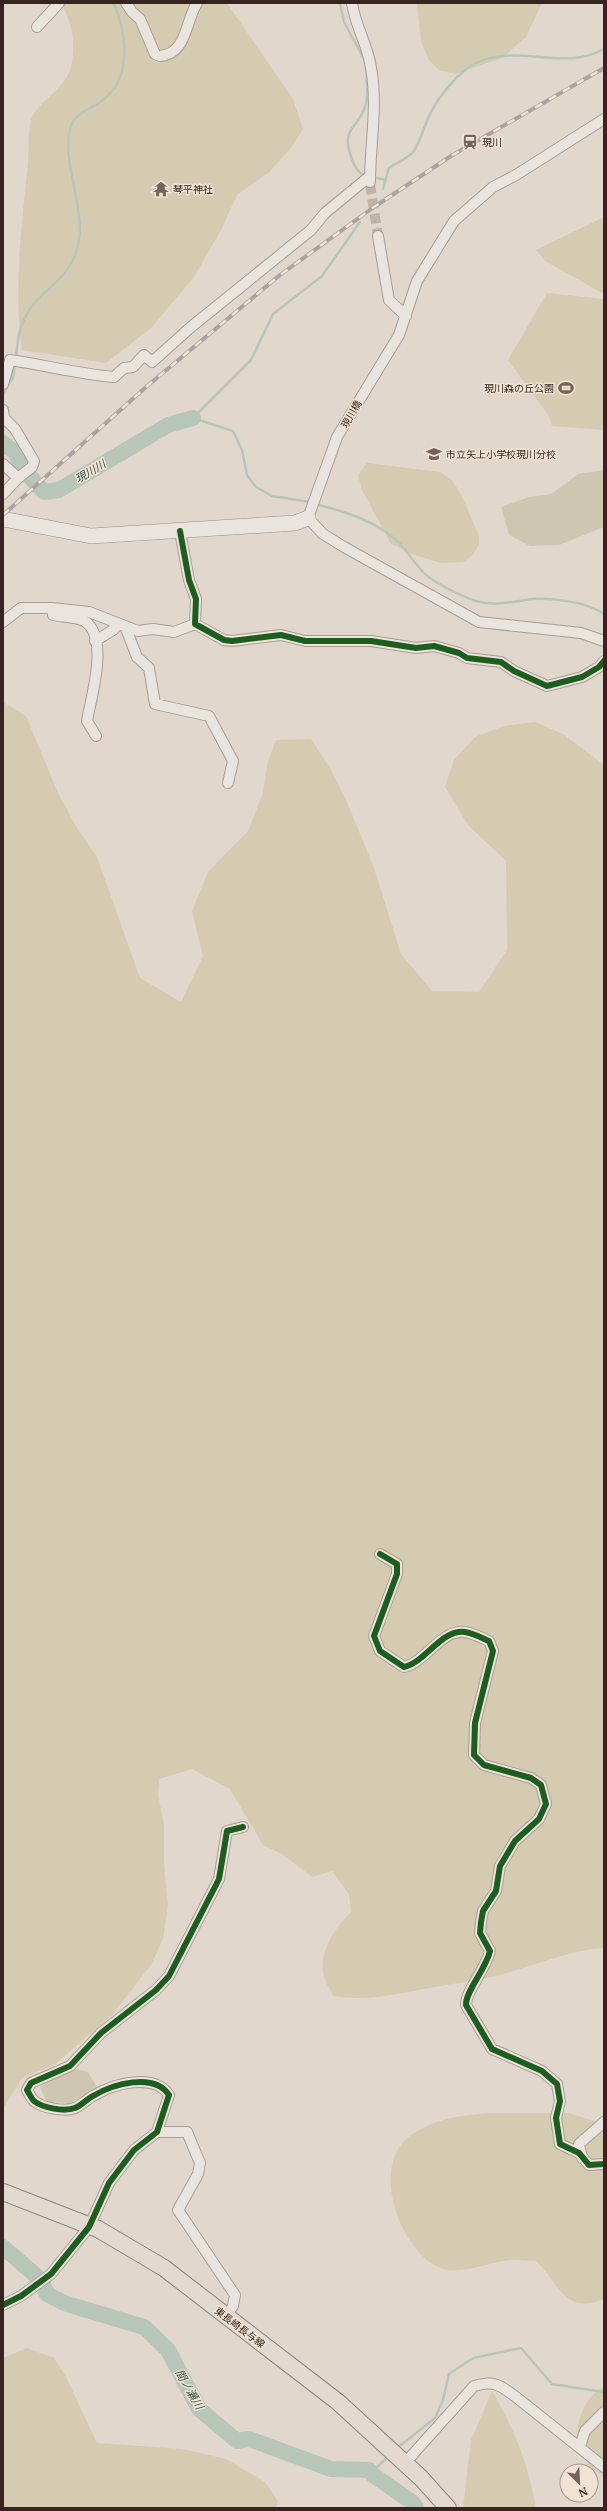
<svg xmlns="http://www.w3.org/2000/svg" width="607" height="2511" font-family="'Noto Serif','Noto Sans JP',serif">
<rect width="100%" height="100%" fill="#e2d7cd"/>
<!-- green -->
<path fill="#d4cbb1" d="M60 3H227L293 99 303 129 291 148 269 172 237 195 221 230 194 277 151 328 106 363 22 350C13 288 22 225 28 162 29 152 28 126 32 117 41 99 66 88 71 67 76 44 73 22 60 3Z
M417 3H542L526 37 502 58 455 74 439 70 429 60 421 42Z
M604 217V294L545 261 536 250Z
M547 293 604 299V430L552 426 549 416 508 360Z
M367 463 440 472 451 479 461 494 479 536V544L473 555 463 562 441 563 415 555 391 544 362 490 358 475Z
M3 702 26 716 58 793 77 828 97 857 140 978 181 1002 203 956 192 911 208 872 248 831 263 793 268 761 276 740 311 739 330 768 347 802 374 868 401 954 432 991 479 992 507 950 506 861 468 825 445 787 454 760 475 737 504 726 535 722 563 734 604 765V1948C572 1950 541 1963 510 1972 485 1980 460 1982 435 1987 399 1993 370 2002 333 1996 330 1989 324 1980 323 1973 320 1949 336 1927 351 1912L349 1894 332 1871 312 1877 282 1854 263 1845 230 1789 192 1769 159 1779 158 1795 164 1824V1864L168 1906 163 1939 151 1965 112 2015 54 2065 22 2078 3 2109Z
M495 2113H569L604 2124V2299C564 2315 561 2285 536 2261 527 2261 517 2259 509 2260 491 2262 460 2275 443 2269 400 2254 368 2165 411 2135 436 2118 466 2114 495 2113Z
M27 2348 54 2358 66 2377 97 2443 183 2449 226 2459 265 2482 278 2501 276 2508H3V2358Z
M604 2387V2477C598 2472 589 2467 585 2460 569 2438 580 2398 604 2387Z
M492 2391C515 2430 528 2464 536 2508H463L471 2440Z"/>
<!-- cemetery -->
<path fill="#cec6b0" d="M604 470V527L559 545 530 546 509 535 501 507 529 497 551 494 578 474Z
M73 2068 88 2072 97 2087 71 2103 47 2102 40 2087Z"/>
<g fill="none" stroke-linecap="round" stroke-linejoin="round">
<!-- stream -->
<path stroke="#b8c6b9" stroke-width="2.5" d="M340 3 344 22 365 61
M362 174C357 171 354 165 352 159 339 125 360 130 366 103 369 92 366 77 366 66
M377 178 385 180
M383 189 389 168C396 163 409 158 414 151 421 139 425 124 431 112 440 95 459 71 476 63 517 43 564 72 604 49
M16 359C17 343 19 326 28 312 42 289 64 283 75 255 91 213 61 171 70 129 73 114 89 110 100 102 133 80 127 35 114 3
M3 394 13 377 15 364
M310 502 272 496 256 487 247 475 242 450 233 431 193 418 251 360 273 314 322 276 360 222
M315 504C343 511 373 520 395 539 406 548 413 562 423 572 432 582 463 597 476 601 497 607 513 601 533 599 555 598 587 602 604 614
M397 2448 435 2418 443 2400 449 2374 473 2358 521 2348 552 2384 604 2392
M369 2470 376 2468 389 2456"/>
<!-- river -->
<path stroke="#b8c6b9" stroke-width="16" d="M3 443 16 453 22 468 44 492 59 490 168 425 193 418
M3 2247 41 2280 47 2294 64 2303 144 2327 168 2350 199 2409 237 2441 249 2439 331 2469 369 2470 373 2475 412 2502 416 2508"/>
<!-- street-tunnel -->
<path stroke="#bfb3aa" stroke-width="10" stroke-dasharray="10 5" stroke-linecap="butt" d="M370 184 378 236"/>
<defs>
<path id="street" d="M126 3 132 12 140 19 155 54 160 56C187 54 185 22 197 3
M352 3C355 26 368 45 371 68 378 105 370 144 370 182
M37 27 59 3
M604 119 516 175 493 187 454 221 417 281 399 335 337 437 308 518 323 534 344 547 479 622 581 633 604 641
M378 236 389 300 406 316
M3 384 10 360C45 365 78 374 114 377L124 368 133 367 144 355 152 362 191 327 311 230 325 213 370 176
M3 410 4 418 15 429 34 461 32 467 18 478
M3 464 18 478 3 494
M180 531 189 580 196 599 195 624 224 640 232 641 281 635 305 641H371L416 648 434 646 459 653 467 658 501 662 514 671 547 686 582 677 599 667 604 661
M52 608 53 615C62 617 79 617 86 622 109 640 91 697 87 721L96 736
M3 622 21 608H52L89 612 138 631 153 629 174 632 195 624
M125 626 137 657 149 668 155 704 209 716 233 761 228 783
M95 641 113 630 118 624
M380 1554 397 1564V1574L374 1636 380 1651 404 1667C426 1662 441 1629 465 1632 473 1633 482 1638 489 1641L493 1651 475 1723 474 1755 484 1765 531 1778 541 1785 546 1804 539 1819 515 1841 500 1866 496 1891 483 1911 481 1922 480 1933 490 1951C486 1969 465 1992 466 2005L492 2049 542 2071 557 2084 560 2101 556 2118 560 2144 579 2153 589 2165 604 2164
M157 2132H187L200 2163 198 2174 178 2210 235 2295 233 2306 226 2316
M582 2158 579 2144 604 2122
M3 2305 21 2296 51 2274 89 2227 109 2183 134 2150 157 2132 169 2095C154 2072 113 2084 93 2096 87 2099 82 2105 75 2108 64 2112 43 2108 34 2101 31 2098 29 2093 27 2090L31 2083 70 2066 101 2033 156 1990 169 1976 219 1879 227 1831 243 1827
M580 2446 585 2431 604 2412
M405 2463 474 2386C494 2380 500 2385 516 2397L604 2467"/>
<path id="secondary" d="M3 519 91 536 295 523 308 518"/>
<path id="primary" d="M3 2192 98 2229 164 2268 338 2402 421 2478 448 2508"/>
</defs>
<!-- street casing -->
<use href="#street" stroke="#a79d97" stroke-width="12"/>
<!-- secondary casing -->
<use href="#secondary" stroke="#978d86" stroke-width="16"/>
<!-- primary casing -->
<use href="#primary" stroke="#8d837d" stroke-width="18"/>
<!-- street -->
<use href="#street" stroke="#eae4df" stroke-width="10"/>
<!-- secondary -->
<use href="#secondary" stroke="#eae4df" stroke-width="15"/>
<!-- primary -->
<use href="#primary" stroke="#e2d9d0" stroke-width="16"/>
<defs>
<path id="rail" d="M3 515 146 387 280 275 374 207 451 156 604 68"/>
</defs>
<!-- rail casing -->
<use href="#rail" stroke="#aaa39f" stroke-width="4"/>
<!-- rail -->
<use href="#rail" stroke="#f2e2d4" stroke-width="2.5" stroke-dasharray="8" stroke-linecap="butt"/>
<defs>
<path id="cycleway" d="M180 531 189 580 196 599 195 624 224 640 232 641 281 635 305 641H371L416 648 434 646 459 653 467 658 501 662 514 671 547 686 582 677 599 667 604 661
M380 1554 397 1564V1574L374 1636 380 1651 404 1667C426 1662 441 1629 465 1632 473 1633 482 1638 489 1641L493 1651 475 1723 474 1755 484 1765 531 1778 541 1785 546 1804 539 1819 515 1841 500 1866 496 1891 483 1911 481 1922 480 1933 490 1951C486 1969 465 1992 466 2005L492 2049 542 2071 557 2084 560 2101 556 2118 560 2144 579 2153 589 2165 604 2164
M3 2305 21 2296 51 2274 89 2227 109 2183 134 2150 157 2132 169 2095C154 2072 113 2084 93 2096 87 2099 82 2105 75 2108 64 2112 43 2108 34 2101 31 2098 29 2093 27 2090L31 2083 70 2066 101 2033 156 1990 169 1976 219 1879 227 1831 243 1827"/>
</defs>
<!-- cycleway casing -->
<use href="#cycleway" stroke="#f2e2d4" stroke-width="8"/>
<!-- cycleway -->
<use href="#cycleway" stroke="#1b5e20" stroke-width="6"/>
</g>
<!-- icons -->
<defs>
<symbol id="station-bare" viewBox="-9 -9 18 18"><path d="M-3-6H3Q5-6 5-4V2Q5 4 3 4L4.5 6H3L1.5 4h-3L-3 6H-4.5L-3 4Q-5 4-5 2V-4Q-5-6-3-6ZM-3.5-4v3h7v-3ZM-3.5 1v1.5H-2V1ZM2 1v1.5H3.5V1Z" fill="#72635c" stroke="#f2e2d4" stroke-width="2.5" paint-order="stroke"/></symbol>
<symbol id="temple-bare" viewBox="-9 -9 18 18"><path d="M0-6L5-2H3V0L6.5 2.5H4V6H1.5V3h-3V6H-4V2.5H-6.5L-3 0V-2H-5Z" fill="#72635c" stroke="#f2e2d4" stroke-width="2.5" paint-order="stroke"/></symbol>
<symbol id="stadium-bare" viewBox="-9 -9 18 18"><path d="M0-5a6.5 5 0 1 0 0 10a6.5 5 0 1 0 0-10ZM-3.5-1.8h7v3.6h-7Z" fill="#72635c" stroke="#f2e2d4" stroke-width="2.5" paint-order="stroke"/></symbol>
<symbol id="school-bare" viewBox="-9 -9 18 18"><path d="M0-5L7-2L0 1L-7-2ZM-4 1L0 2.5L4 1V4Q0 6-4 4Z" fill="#72635c" stroke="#f2e2d4" stroke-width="2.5" paint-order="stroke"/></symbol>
</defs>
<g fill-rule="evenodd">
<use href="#station-bare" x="459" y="131" width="22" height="22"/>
<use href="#temple-bare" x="150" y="178" width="22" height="22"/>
<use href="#stadium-bare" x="555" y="377" width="22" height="22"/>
<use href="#school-bare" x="423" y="443" width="22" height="22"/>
</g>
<g text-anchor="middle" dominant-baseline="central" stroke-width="3" stroke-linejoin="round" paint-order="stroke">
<!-- poi labels -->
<g font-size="10" fill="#35241f" stroke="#f2e2d4" text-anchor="start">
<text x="482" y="142">現川</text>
<text x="173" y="189">琴平神社</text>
<text x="554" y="388" text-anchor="end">現川森の丘公園</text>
<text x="446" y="454">市立矢上小学校現川分校</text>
</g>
<!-- street labels -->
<g font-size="10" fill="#35241f" stroke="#f2e2d4">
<text transform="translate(351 414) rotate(-60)">現川橋</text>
<text transform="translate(240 2327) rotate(37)">東長崎長与線</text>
</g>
<!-- water labels -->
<g font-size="11" font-style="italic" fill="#305448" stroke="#f2e2d4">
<text transform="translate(90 471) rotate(-31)">現川川</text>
<text transform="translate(190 2389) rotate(60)">間ノ瀬川</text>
</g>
</g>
<!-- border -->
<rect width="607" height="2511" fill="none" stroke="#35241f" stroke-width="8"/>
<!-- north arrow -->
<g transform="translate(579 2483) rotate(156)"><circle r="19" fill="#f2e2d4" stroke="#a6968c"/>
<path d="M0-3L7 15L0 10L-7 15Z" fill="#72635c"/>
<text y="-6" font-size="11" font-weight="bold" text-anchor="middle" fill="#35241f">N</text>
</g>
</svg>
